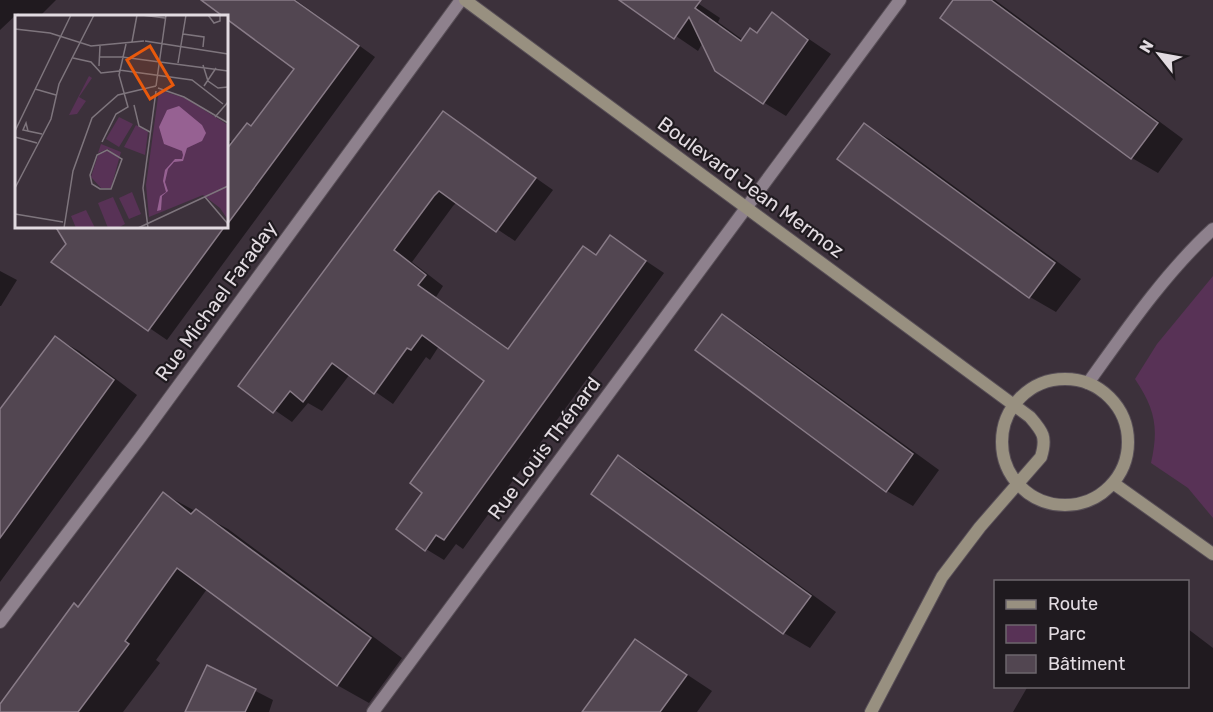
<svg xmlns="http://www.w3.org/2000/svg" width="1213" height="712" font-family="Rubik,sans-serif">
<rect width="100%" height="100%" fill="#3c313b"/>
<!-- green -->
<path fill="#583256" d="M1213 276V518L1188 488 1151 463C1159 427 1155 409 1135 379L1157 344Z"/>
<!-- shadow -->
<path fill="#0007" d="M0 0H56L40 16H23L18 13 0 30Z
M220 0H296L375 57 167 340 53 262 68 244 74 226H226V139L234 143 252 128 296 68Z
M623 0H693L720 18 718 22 743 40 758 35 772 14 831 54 786 116 763 102 703 42 698 51Z
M955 0H995L1183 139 1158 173 1132 158Z
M443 113 553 190 515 241 457 202 453 206 412 262 443 286 436 297 509 349 597 256 610 237 664 273 463 549 456 544 444 560 426 549 424 493 486 380 439 346 430 360 426 357 393 404 350 374 322 411 308 403 292 422 240 386Z
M865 125 891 140 1081 279 1056 312 1030 297 839 159Z
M0 271 17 280 1 306H0Z
M722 316 748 331 939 470 913 506 887 491Z
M56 338 79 351 137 395 0 582V413Z
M619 457 645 472 836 612 810 648 784 633Z
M164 494 228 529 402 658 369 703 337 685 207 589 156 660 160 663 123 712H0V706L79 608Z
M1188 629 1213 648V712H1013L1028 686H1188Z
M636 641 712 691 697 712H583Z
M208 667 273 700 269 712H186Z"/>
<!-- building -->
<path fill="#524651" stroke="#887b87" stroke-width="1.5" d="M201 0H294L359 46 226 226V150L247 123 251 126 294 69Z
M619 0H701L695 8 741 41 750 28 757 33 772 12 808 40 763 104 715 71 689 17 674 39Z
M953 0H991L1158 123 1131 159 940 18Z
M443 111 536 178 496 232 439 191 434 196 394 250 426 275 418 285 508 349 583 246 596 255 610 235 646 261 444 540 436 535 425 551 396 529 422 493 410 483 484 381 422 335 411 350 407 348 374 394 332 363 303 402 290 391 273 413 238 386Z
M864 123 1055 263 1029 298 837 159Z
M55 226H225L148 331 51 262 66 244Z
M722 314 913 454 886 492 695 350Z
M55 336 114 380 0 538V409Z
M618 455 811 596 783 634 591 494Z
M163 492 191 514 196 509 371 638 337 686 177 568 125 641 129 644 78 712H0V704L74 603 78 607Z
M635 639 687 675 660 712H582Z
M207 665 256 689 245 712H185Z"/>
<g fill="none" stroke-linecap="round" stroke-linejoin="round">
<defs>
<path id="street" d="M1088 383C1126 330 1165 273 1213 229
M0 622 140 438 461 0
M373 712 900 0"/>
<path id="secondary" d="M465 0 1030 417C1043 432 1047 437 1041 457L980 527 942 577 871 712
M1002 442a63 63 0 1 1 126 0a63 63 0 1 1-126 0Z
M1113 483 1213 554"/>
</defs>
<!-- street casing -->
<use href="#street" stroke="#584f57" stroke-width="14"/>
<!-- secondary casing -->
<use href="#secondary" stroke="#584f57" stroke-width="14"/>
<!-- street -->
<use href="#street" stroke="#8e818d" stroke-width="12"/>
<!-- secondary -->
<use href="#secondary" stroke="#989080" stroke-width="12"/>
</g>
<g text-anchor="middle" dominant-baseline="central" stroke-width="4.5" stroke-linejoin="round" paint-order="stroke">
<!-- street labels -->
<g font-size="20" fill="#e2dbe1" stroke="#1f1a1f">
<text transform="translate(751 187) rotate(36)">Boulevard Jean Mermoz</text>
<text transform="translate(216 301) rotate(-54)">Rue Michael Faraday</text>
<text transform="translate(544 448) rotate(-53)">Rue Louis Thénard</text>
</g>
</g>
<!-- overview -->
<g transform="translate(15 15)">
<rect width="213" height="213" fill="#3c313b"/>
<path d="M74 61 77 63 64 82 71 86 62 99 54 100ZM144 75 170 83 213 110V205L205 193 188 180 134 202 131 170ZM104 102 118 109 104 132 91 124ZM121 110 133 117 130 140 109 132ZM86 129 106 137 96 173H86L76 162 83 140 91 135 104 143 93 134 83 138ZM117 177 126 199 114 204 104 183ZM98 182 110 209 103 213H93L83 188ZM71 195 80 213H61L56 201Z" fill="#583256"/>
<path d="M164 91 187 110 191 118 187 126 172 133 168 146 159 147 153 154 150 167 153 176 147 181 146 195 142 196 145 181 151 177 148 166 150 155 160 144H167L168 140 167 136 149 129 144 112 152 95Z" fill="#966192"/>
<path fill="none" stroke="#7e757d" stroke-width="1.5" d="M127 0 150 3M193 0 199 8 205 6V0M0 14 35 18 76 31 129 26M168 19 189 22 188 32M130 26 213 39M117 27 122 0M85 42H107M107 42 213 56M58 43 76 47 86 58 104 56M163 48 171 0M188 50 193 66 203 73 213 72M84 51 85 31M104 55 177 65 208 89M141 71 151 0M189 71 201 53M143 73 169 82 213 108M20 74 41 80M119 90 124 111 135 117M200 102 213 87M0 116 56 0M13 116 8 115 11 108 13 116 27 119M0 122 22 128M87 127 101 99 113 92 104 60 111 29M92 135 107 144 96 174H85L77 169 75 160 82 140ZM0 173 36 104 44 69 79 0M190 182 213 209M0 199 48 207M49 213 58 156 77 103 103 80 141 71M123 213 213 171M133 213 128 173 141 76"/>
<path fill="#e8590c" fill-opacity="0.15" stroke="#e8590c" stroke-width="3" d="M135 31 158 70 135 84 112 45Z"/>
<rect width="213" height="213" fill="none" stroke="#e2dbe1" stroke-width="3"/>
</g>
<!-- legend -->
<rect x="994" y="580" width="195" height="108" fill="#1f1a1f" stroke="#6d676d" stroke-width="1.5"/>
<rect x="1006" y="600" width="30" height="9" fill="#989080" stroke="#6d676d" stroke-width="1.5"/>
<text x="1048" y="610" font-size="18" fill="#e2dbe1">Route</text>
<rect x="1006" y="625" width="30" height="18" fill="#583256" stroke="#6d676d" stroke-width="1.5"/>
<text x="1048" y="640" font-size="18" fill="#e2dbe1">Parc</text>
<rect x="1006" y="655" width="30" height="18" fill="#524651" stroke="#6d676d" stroke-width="1.5"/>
<text x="1048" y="670" font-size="18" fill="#e2dbe1">Bâtiment</text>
<!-- north arrow -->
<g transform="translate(1159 54) rotate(301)" stroke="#1f1a1f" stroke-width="4.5" paint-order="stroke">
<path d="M0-4.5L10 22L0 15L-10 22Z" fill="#e2dbe1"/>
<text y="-9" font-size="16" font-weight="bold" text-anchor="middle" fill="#e2dbe1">N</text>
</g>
</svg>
